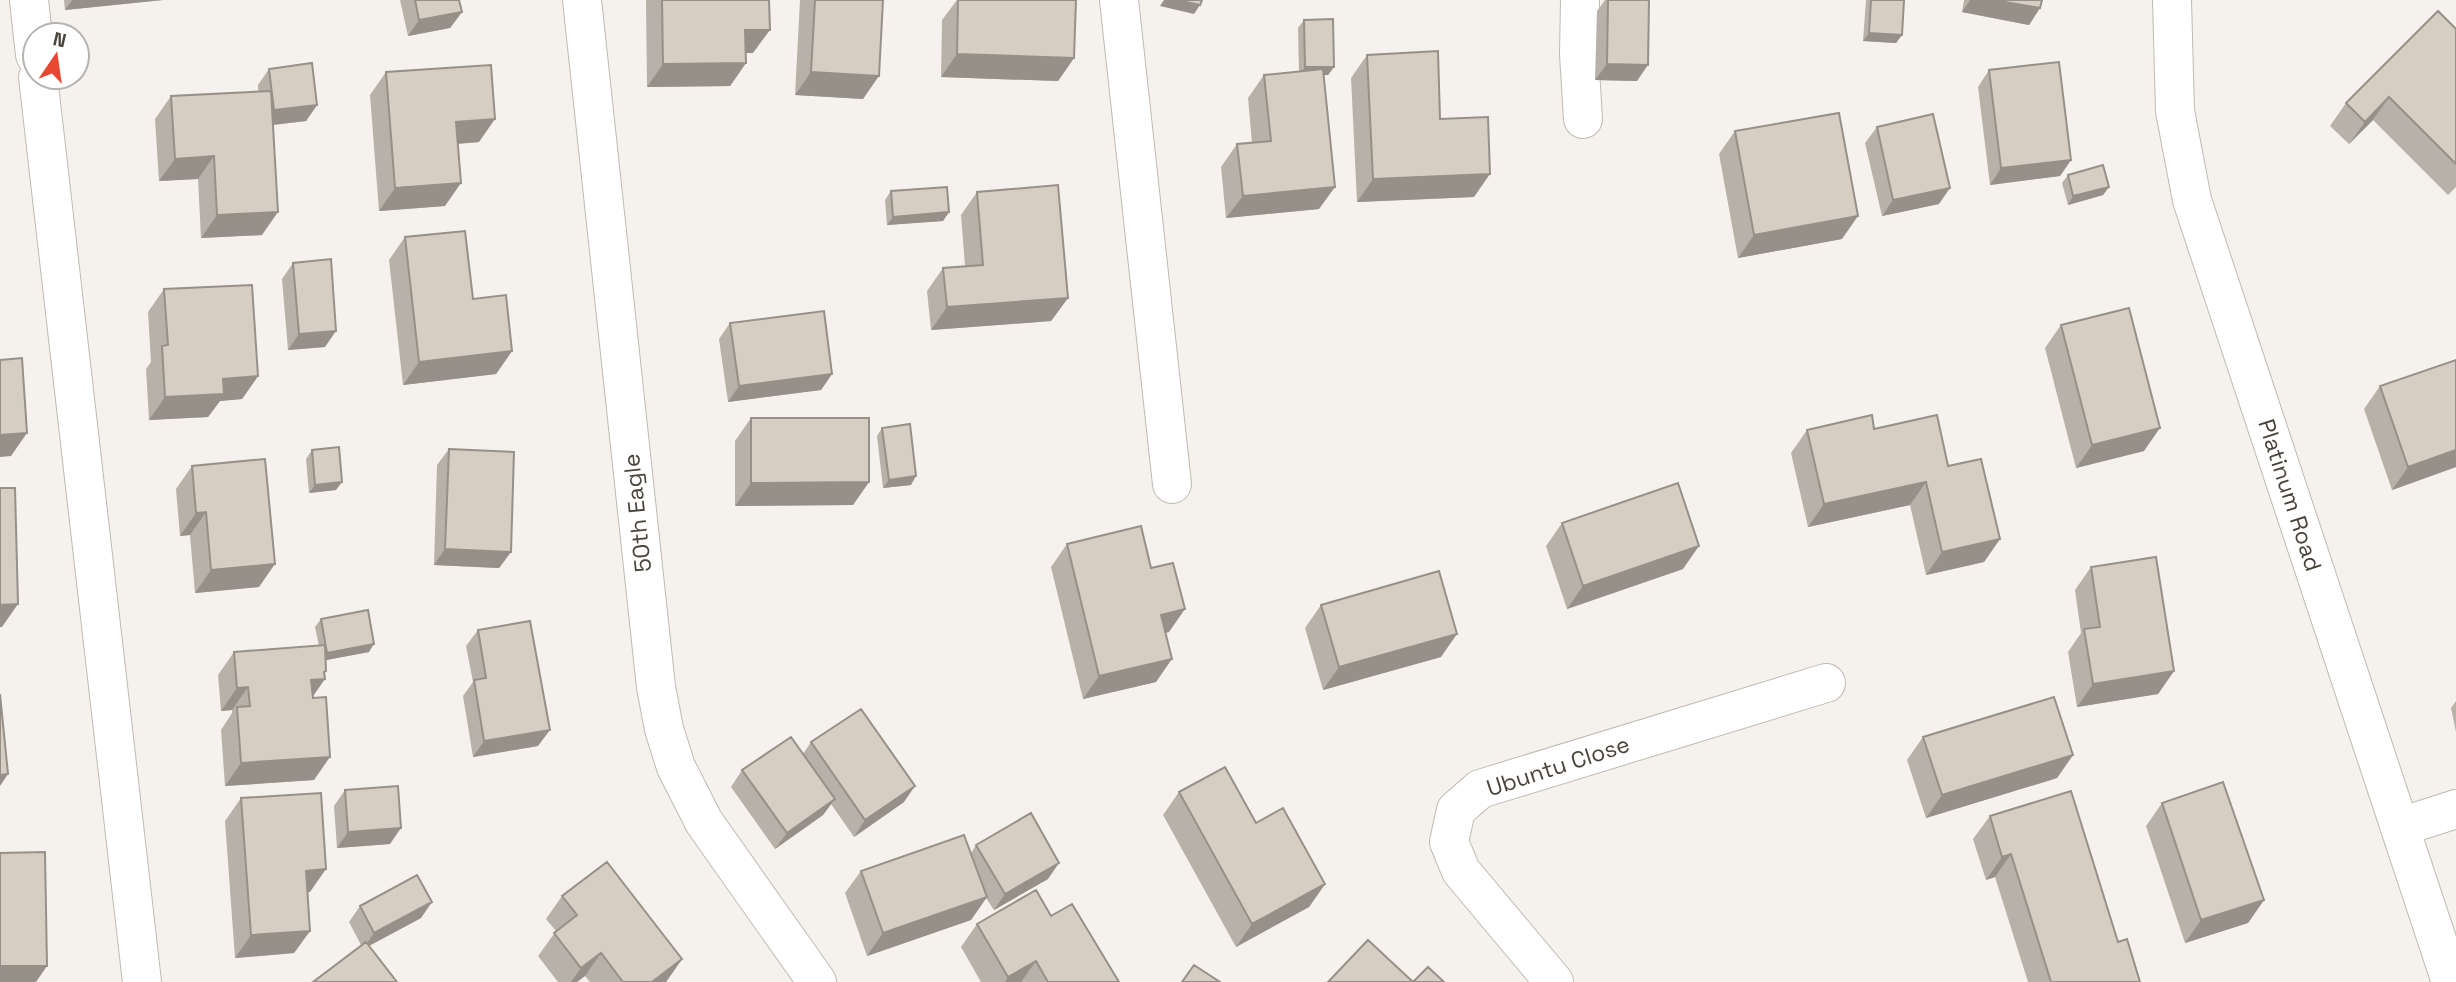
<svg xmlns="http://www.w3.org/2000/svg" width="2456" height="982" font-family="'Space Grotesk',sans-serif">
<rect width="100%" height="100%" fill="#f5f2ed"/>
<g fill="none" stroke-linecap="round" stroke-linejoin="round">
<defs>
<path id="street" d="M29 0 35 55
M582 0 656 687 664 729 676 767 704 822 817 982
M1119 0 1172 484
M1580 0 1579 54 1583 119
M2172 0 2175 111 2192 200 2451 982
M38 77 142 982
M2400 827 2456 809
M1554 982 1461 871 1449 842 1456 810 1480 789 1826 683"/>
</defs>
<!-- street casing -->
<use href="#street" stroke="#c0bab0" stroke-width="40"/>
<!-- street -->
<use href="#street" stroke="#fff" stroke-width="38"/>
</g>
<!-- wall -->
<path fill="#b8b1a8" d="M64 0H163L65 10Z
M400 0H459L462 12 450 28 408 36Z
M646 0H769L753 53H746V63L730 86 647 87Z
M800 0H883L863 99 795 95Z
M957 0H1076L1074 58 1058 81 941 77 942 20Z
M1605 0H1649L1637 81 1595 80 1597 11Z
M1866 0H1904L1902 35 1896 43 1863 41Z
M1964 0H2042L2040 8 2029 25 1962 12Z
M1304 20 1334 67 1328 75H1323L1319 209 1226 218 1221 167 1237 144 1252 143 1248 98 1264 75 1299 72 1298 28Z
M2456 29V187L2448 195 2373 120 2349 144 2330 126 2346 103Z
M1367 55 1440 119 1474 197 1357 202 1351 78Z
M269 69 317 105 306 121 273 125 262 235 201 238 198 179 159 181 155 119 171 96 258 92V85Z
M1989 70 2071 160 2060 176 1990 185 1978 87Z
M386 72 479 142 458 144 445 206 379 211 370 95Z
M1877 127 1939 204 1882 216 1865 143Z
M1735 131 1842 239 1738 258 1719 154Z
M2068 175 2109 187 2103 195 2068 205 2062 183Z
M891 191 949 212 943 221 887 225 885 200Z
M977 192 1068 298 1051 321 931 330 927 291 943 268 965 266 961 215Z
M405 237 473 299 512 351 496 374 403 385 389 260Z
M293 263 325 347 288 350 282 279Z
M164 289 258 376 242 399 220 401 208 417 149 420 146 369 151 362 148 312Z
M730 323 832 374 821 390 728 402 719 339Z
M2061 325 2144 451 2076 468 2045 348Z
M2456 360V467L2392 490 2364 409 2380 386Z
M751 418 869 482 853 505 735 506V441Z
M882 428 911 485 883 488 877 436Z
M1874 429 1948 466 2000 539 1984 562 1926 575 1910 505 1808 527 1791 453 1807 430Z
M449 449 511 552 499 568 434 565 437 465Z
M312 450 336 490 309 493 306 459Z
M192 466 259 587 195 593 190 535 180 536 176 489Z
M1562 523 1683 569 1567 609 1546 546Z
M1067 544 1151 568 1169 632 1165 633 1156 682 1083 699 1051 567Z
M2091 567 2174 671 2158 694 2077 707 2068 652 2081 633 2075 590Z
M1321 605 1441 657 1323 690 1305 628Z
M321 619 369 652 326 660 324 674 313 696 314 780 225 786 221 730 232 713V710L221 711 218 675 234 652 319 646 315 627Z
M478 630 538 746 473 757 463 696 473 682 466 646Z
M2456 701V732L2451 708Z
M1923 737 2073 755 2057 778 1926 818 1907 760Z
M811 742 904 802 854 837 831 804 823 815 775 849 731 787 742 770 803 754Z
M345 790 390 844 337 848 334 806Z
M1179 792 1256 823 1325 884 1309 907 1236 947 1163 815Z
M241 798 310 892H308L310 931 294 953 235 958 225 821Z
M2162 803 2264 900 2248 923 2185 943 2146 826Z
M1990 816 2118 942 2140 982H2028L1995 877 1986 880 1973 839Z
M976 845 1048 879 994 910 986 898 971 920 867 956 845 893 861 871 971 853Z
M562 896 682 959 666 982H590L585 976 577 982H558L538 956 556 931 546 919Z
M360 906 421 918 369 946 361 945 349 922Z
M1051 916 1119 982H981L961 947 977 924Z"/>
<!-- shaded-wall -->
<path fill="#969088" d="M72 0H163L65 10Z
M1164 0H1177L1200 5 1194 14 1160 6Z
M1970 0H1993L2040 8 2029 25 1962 12Z
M462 12 450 28 408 36 419 20Z
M745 30H770L753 53H729Z
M1869 33 1902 35 1896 43 1863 41Z
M957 54 1074 58 1058 81 941 77Z
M746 63 730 86 647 87 663 64Z
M1607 64 1648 65 1637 81 1595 80Z
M1305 67H1334L1328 75 1299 76Z
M811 72 879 76 863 99 795 95Z
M2389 97 2373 120 2349 144 2365 122Z
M317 105 306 121 263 126 274 110Z
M495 119 479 142 440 145 456 122Z
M214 156 198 179 159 181 175 159Z
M2071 160 2060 176 1990 185 2001 168Z
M1490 174 1474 197 1357 202 1373 179Z
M461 183 445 206 379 211 395 188Z
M1335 187 1319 209 1226 218 1243 196Z
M2109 187 2103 195 2068 205 2073 196Z
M1950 188 1939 204 1882 216 1893 200Z
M278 212 262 235 201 238 217 215Z
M949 212 943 221 887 225 893 217Z
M1858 216 1842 239 1738 258 1754 235Z
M1068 298 1051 321 931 330 947 307Z
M336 331 325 347 288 350 299 334Z
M512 351 496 374 403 385 419 362Z
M832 374 821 390 728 402 739 386Z
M258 376 242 399 220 401 208 417 149 420 165 397 223 379Z
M2160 428 2144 451 2076 468 2092 445Z
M27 433 11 456 0 457V435Z
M2456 450V467L2392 490 2408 467Z
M916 476 911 485 883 488 889 480Z
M342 482 336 490 309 493 315 485Z
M869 482 853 505 735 506 751 483Z
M1926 482 1910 505 1808 527 1824 504Z
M206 512 190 535 180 536 196 513Z
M2000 539 1984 562 1926 575 1942 552Z
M1699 546 1683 569 1567 609 1583 586Z
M445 549 511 552 499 568 434 565Z
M275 564 259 587 195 593 211 570Z
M18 604 2 627H0V605Z
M1185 609 1169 632 1145 638 1161 615Z
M1457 634 1441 657 1323 690 1339 667Z
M374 644 369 652 321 661 327 653Z
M1172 659 1156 682 1083 699 1099 676Z
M326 671 321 679H325L309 702 311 680Z
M2174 671 2158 694 2077 707 2093 684Z
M248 687 232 710 221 711 237 688Z
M550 730 538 746 473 757 484 741Z
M2073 755 2057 778 1926 818 1942 795Z
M330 757 314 780 225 786 241 763Z
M8 774 0 786V775Z
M915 786 904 802 854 837 865 820Z
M835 799 823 815 775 849 787 833Z
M401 828 390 844 337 848 348 832Z
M2011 854 1995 877 1986 880 2002 857Z
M1059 863 1048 879 994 910 1005 894Z
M326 869 310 892 290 894 306 871Z
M1325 884 1309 907 1236 947 1252 924Z
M987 897 971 920 867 956 883 933Z
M2264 900 2248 923 2185 943 2201 920Z
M432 902 421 918 363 949 374 933Z
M310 931 294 953 235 958 251 935Z
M601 953 585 976 577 982H571L581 968Z
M682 959 666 982H652Z
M1036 961 1021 982H1005L1008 977Z
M0 966H47L36 982H0Z"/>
<!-- building -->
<path fill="#d6cec3" stroke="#969088" stroke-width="2" d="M415 0H459L462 12 419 20Z
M662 0H769L770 30H745L746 63 663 64Z
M815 0H883L879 76 811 72Z
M958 0H1076L1074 58 957 54Z
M1177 0H1202L1200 5Z
M1608 0H1649L1648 65 1607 64Z
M1871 0H1904L1902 35 1869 33Z
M1993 0H2042L2040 8Z
M2438 11 2456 29V164L2389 97 2365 122 2346 103Z
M1333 19 1334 67H1305L1304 20Z
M1438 51 1440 119 1488 117 1490 174 1373 179 1367 55Z
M2059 62 2071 160 2001 168 1989 70Z
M312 63 317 105 274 110 269 69Z
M491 65 495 119 456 122 461 183 395 188 386 72Z
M1323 69 1335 187 1243 196 1237 144 1271 141 1264 75Z
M271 91 278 212 217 215 214 156 175 159 171 96Z
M1839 113 1858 216 1754 235 1735 131Z
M1933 114 1950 188 1893 200 1877 127Z
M2103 165 2109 187 2073 196 2068 175Z
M1058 185 1068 298 947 307 943 268 983 265 977 192Z
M947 187 949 212 893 217 891 191Z
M465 231 473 299 506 295 512 351 419 362 405 237Z
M331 259 336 331 299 334 293 263Z
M252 285 258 376 223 379 224 394 165 397 162 346 168 345 164 289Z
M2129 308 2160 428 2092 445 2061 325Z
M824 311 832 374 739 386 730 323Z
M22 358 27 433 0 435V360Z
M2456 360V450L2408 467 2380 386Z
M1872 415 1874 429 1937 415 1948 466 1981 459 2000 539 1942 552 1926 482 1824 504 1807 430Z
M751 418H869V482L751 483Z
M910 424 916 476 889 480 882 428Z
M339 447 342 482 315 485 312 450Z
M449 449 514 452 511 552 445 549Z
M265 459 275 564 211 570 206 512 196 513 192 466Z
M1678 483 1699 546 1583 586 1562 523Z
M0 488H15L18 604 0 605Z
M1141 526 1151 568 1173 563 1185 609 1161 615 1172 659 1099 676 1067 544Z
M2156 557 2174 671 2093 684 2084 629 2100 627 2091 567Z
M1439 571 1457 634 1339 667 1321 605Z
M368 610 374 644 327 653 321 619Z
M530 621 550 730 484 741 474 680 486 678 478 630Z
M325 645 326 671 324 672 325 679 311 680 313 698 326 697 330 757 241 763 237 707 250 706 248 687 237 688 234 652Z
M0 694 8 774 0 775Z
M2054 697 2073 755 1942 795 1923 737Z
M861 709 915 786 865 820 811 742Z
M791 737 835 799 787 833 742 770Z
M1225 767 1256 823 1283 808 1325 884 1252 924 1179 792Z
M2223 782 2264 900 2201 920 2162 803Z
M398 786 401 828 348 832 345 790Z
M2071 791 2118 942 2127 939 2140 982H2051L2011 854 2002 857 1990 816Z
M321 793 326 869 306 871 310 931 251 935 241 798Z
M1031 813 1059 863 1005 894 976 845Z
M964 835 987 897 883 933 861 871Z
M45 852 47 966H0V853Z
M607 862 682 959 652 982H623L601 953 581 968 554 933 577 915 562 896Z
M417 875 432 902 374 933 360 906Z
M1036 890 1051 916 1072 904 1119 982H1048L1036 961 1008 977 977 924Z
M1368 940 1413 982H1328Z
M366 942 397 982H313Z
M1194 965 1220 982H1182Z
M1428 967 1444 982H1413Z"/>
<g text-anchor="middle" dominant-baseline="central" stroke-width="5" stroke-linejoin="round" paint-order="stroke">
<!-- street labels -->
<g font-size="23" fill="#49433a" stroke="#fff">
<text transform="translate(2290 495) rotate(72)">Platinum Road</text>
<text transform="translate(637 513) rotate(-96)">50th Eagle</text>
<text transform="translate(1558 766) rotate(-18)">Ubuntu Close</text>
</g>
</g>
<!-- north arrow -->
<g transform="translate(56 56) rotate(13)"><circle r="33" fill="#ffffff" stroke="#b6b4b0" stroke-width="2"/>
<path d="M0-5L12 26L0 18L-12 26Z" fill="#e84831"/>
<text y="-10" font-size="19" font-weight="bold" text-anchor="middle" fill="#49433a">N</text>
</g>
</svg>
